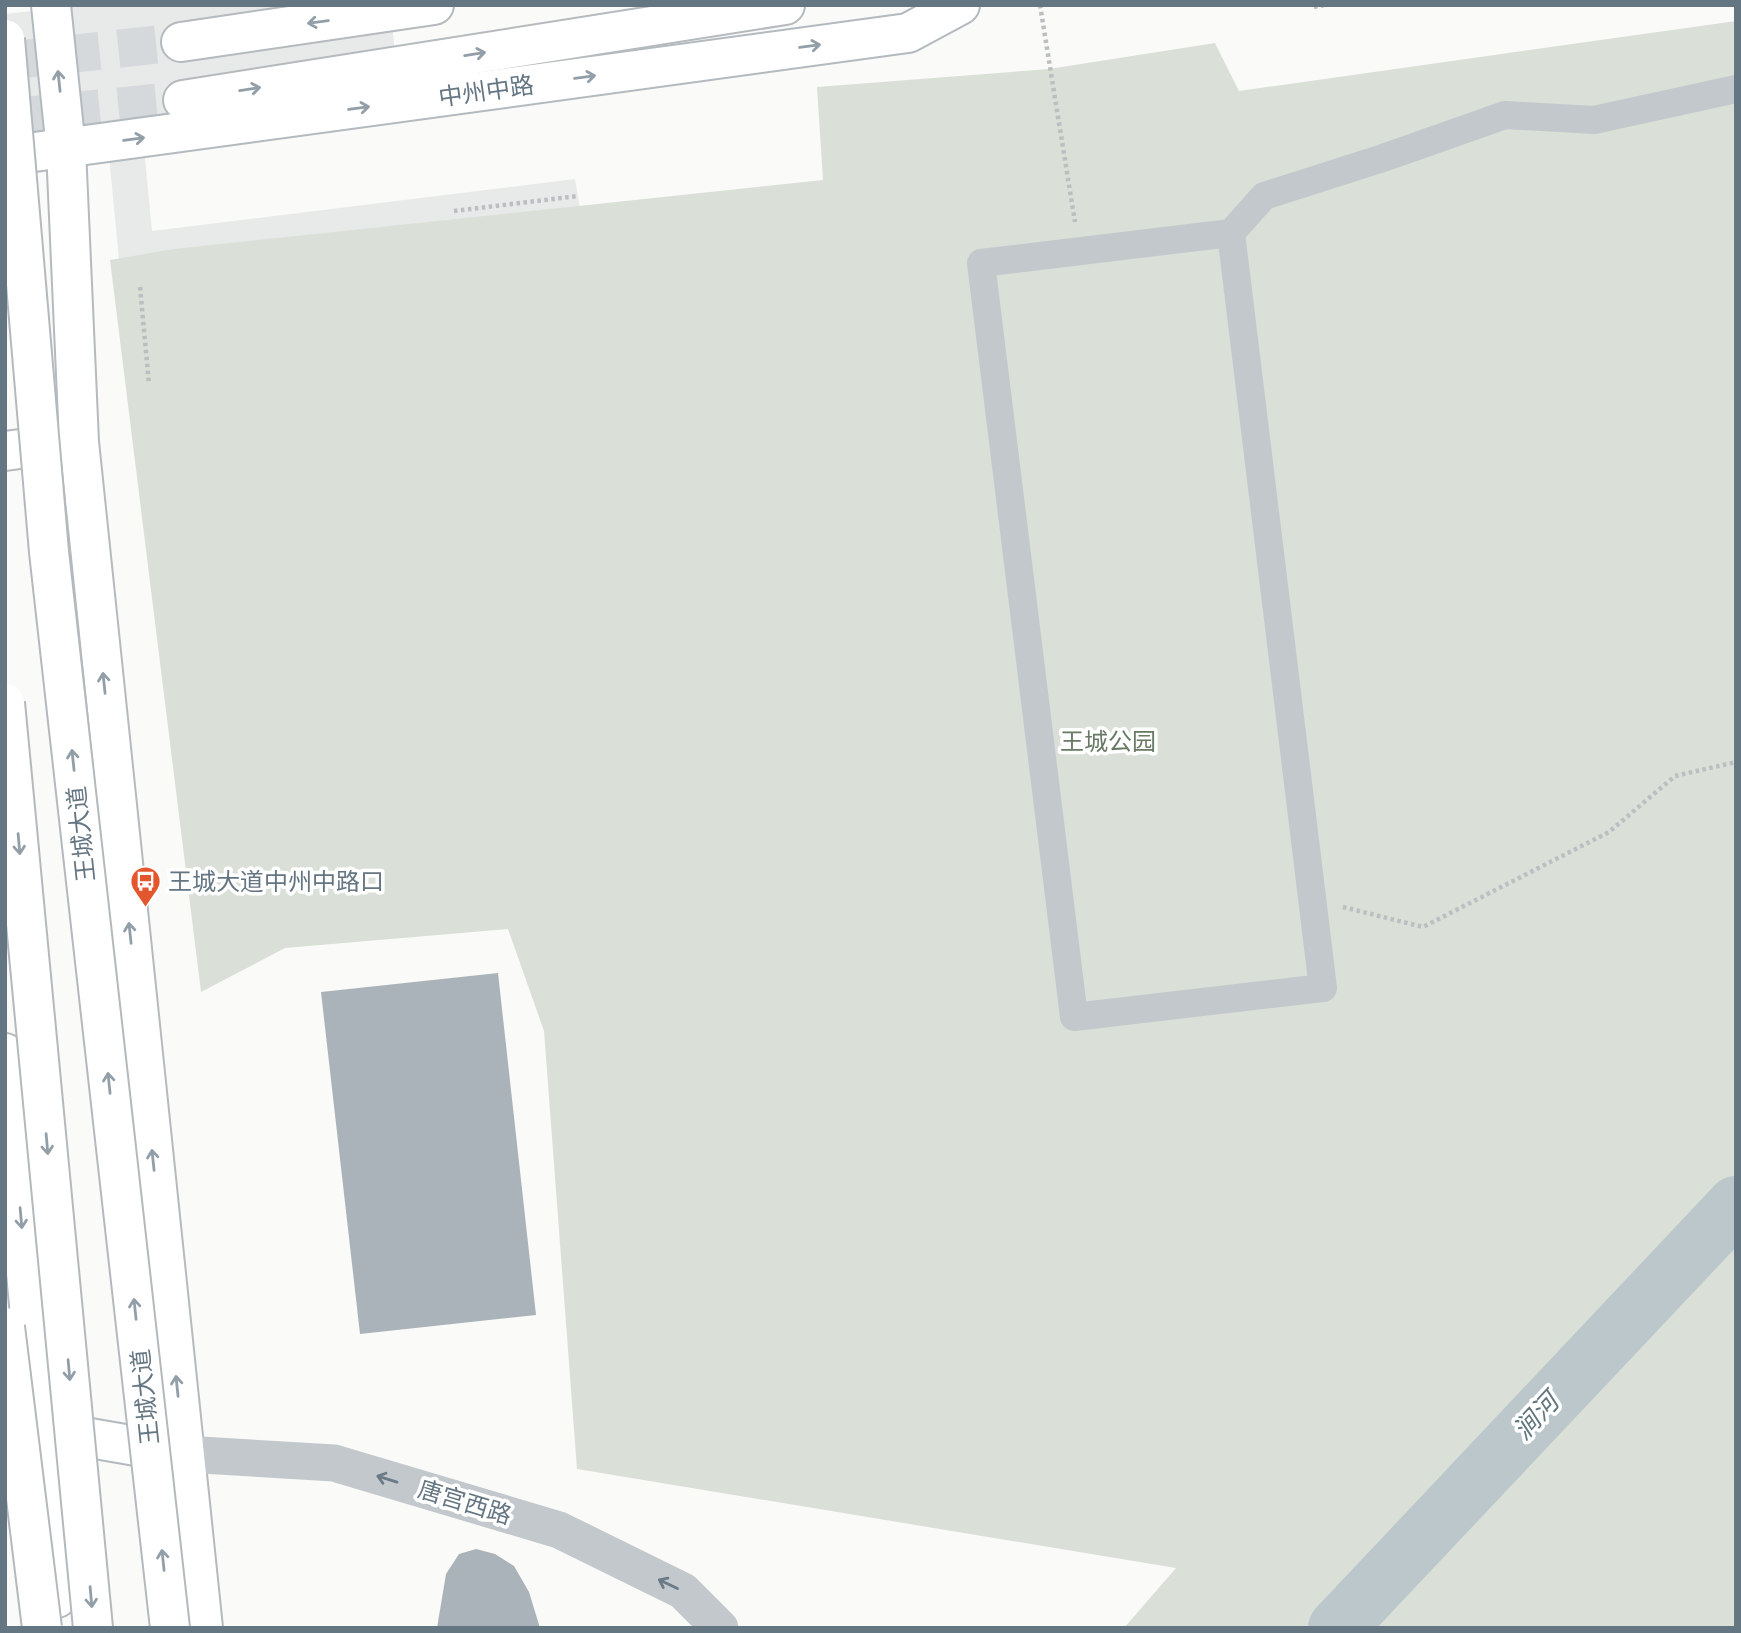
<svg xmlns="http://www.w3.org/2000/svg" width="1741" height="1633" font-family="'Asap Condensed','Noto Sans SC',sans-serif">
<rect width="100%" height="100%" fill="#fafaf8"/>
<!-- built -->
<path fill="#e8e9e9" d="M86 5H390L399 91 141 118 152 231 575 179 581 215 131 385 106 124 5 135V14Z"/>
<!-- green -->
<path fill="#dadfd7" d="M1736 21V1628H1124L1176 1568 577 1469 544 1031 508 929 285 948 201 992 110 260 174 249 823 180 817 87 1049 69 1215 43 1239 91Z"/>
<g fill="none" stroke-linecap="round" stroke-linejoin="round">
<!-- river -->
<path stroke="#bbc7cb" stroke-width="58" d="M1337 1628 1736 1205"/>
</g>
<!-- building -->
<path fill="#aab3b9" d="M498 973 536 1315 360 1334 321 992Z
M476 1549 495 1554 514 1566 529 1592 540 1628H437L446 1574 459 1554Z"/>
<g fill="none" stroke-linecap="round" stroke-linejoin="round">
<!-- primary-tunnel -->
<path stroke="#d5d9db" stroke-width="38" stroke-dasharray="38 19" stroke-linecap="butt" d="M5 61 181 42
M5 118 183 100"/>
<defs>
<path id="secondary" d="M51 5 66 149
M5 156 908 33 960 5
M44 1430 182 1454"/>
<path id="primary" d="M181 42 434 5
M183 100 785 5
M66 149 79 442 203 1628
M5 451 73 442
M5 1053 57 1598"/>
</defs>
<!-- secondary casing -->
<use href="#secondary" stroke="#b3babf" stroke-width="42"/>
<!-- primary casing -->
<use href="#primary" stroke="#b5babe" stroke-width="42"/>
<!-- path -->
<path stroke="#bbbfc2" stroke-width="4.5" stroke-dasharray="3.5 3.5" stroke-linecap="butt" d="M1040 5 1075 222
M1314 7 1325 5
M454 211 578 196
M140 287 149 384
M1343 907 1423 927 1609 832 1675 776 1736 762"/>
<!-- pedestrian -->
<path stroke="#c3c8cc" stroke-width="28" d="M1231 233 1323 988 1074 1017 981 263Z
M1231 233 1264 196 1383 158 1505 115 1594 120 1736 89"/>
<!-- minor -->
<path stroke="#c3c8cc" stroke-width="37" d="M184 1454 334 1463 559 1530 683 1591 720 1628"/>
<!-- secondary -->
<use href="#secondary" stroke="#fff" stroke-width="38"/>
<!-- primary -->
<use href="#primary" stroke="#fff" stroke-width="38"/>
<defs>
<path id="trunk-bridge" d="M5 39 49 552 170 1628
M5 703 93 1628
M5 1327 42 1628"/>
</defs>
<!-- trunk-bridge casing -->
<use href="#trunk-bridge" stroke="#b4b9bd" stroke-width="42" stroke-linecap="butt"/>
<!-- trunk-bridge -->
<use href="#trunk-bridge" stroke="#fff" stroke-width="38"/>
</g>
<!-- one-way arrows -->
<defs><path id="oneway-shaft" d="M-6 0H5M1.5-3L5.5 0L1.5 3" fill="none" stroke-width="1.6" stroke-linecap="round" stroke-linejoin="round" transform="scale(1.75)"/></defs>
<g stroke="#939fa8">
<use href="#oneway-shaft" transform="translate(318 22) rotate(172)"/>
<use href="#oneway-shaft" transform="translate(810 46) rotate(-8)"/>
<use href="#oneway-shaft" transform="translate(475 54) rotate(-9)"/>
<use href="#oneway-shaft" transform="translate(585 77) rotate(-8)"/>
<use href="#oneway-shaft" transform="translate(59 81) rotate(-96)"/>
<use href="#oneway-shaft" transform="translate(250 89) rotate(-9)"/>
<use href="#oneway-shaft" transform="translate(359 108) rotate(-8)"/>
<use href="#oneway-shaft" transform="translate(134 139) rotate(-8)"/>
<use href="#oneway-shaft" transform="translate(104 683) rotate(-96)"/>
<use href="#oneway-shaft" transform="translate(73 760) rotate(-96)"/>
<use href="#oneway-shaft" transform="translate(19 844) rotate(85)"/>
<use href="#oneway-shaft" transform="translate(130 933) rotate(-96)"/>
<use href="#oneway-shaft" transform="translate(109 1083) rotate(-96)"/>
<use href="#oneway-shaft" transform="translate(47 1144) rotate(85)"/>
<use href="#oneway-shaft" transform="translate(153 1160) rotate(-96)"/>
<use href="#oneway-shaft" transform="translate(21 1218) rotate(85)"/>
<use href="#oneway-shaft" transform="translate(135 1309) rotate(-96)"/>
<use href="#oneway-shaft" transform="translate(69 1370) rotate(85)"/>
<use href="#oneway-shaft" transform="translate(177 1386) rotate(-96)"/>
<use href="#oneway-shaft" transform="translate(163 1560) rotate(-96)"/>
<use href="#oneway-shaft" transform="translate(91 1597) rotate(85)"/>
</g>
<g stroke="#6a7a87">
<use href="#oneway-shaft" transform="translate(387 1479) rotate(-163)"/>
<use href="#oneway-shaft" transform="translate(668 1584) rotate(-154)"/>
</g>
<!-- icons -->
<defs>
<symbol id="bus-pin" viewBox="-11 -11 22 30"><path d="M0 17L-7.5 6A9.5 9.5 0 1 1 7.5 6Z" fill="#e4572e" stroke="#fff"/><path d="M-5-6H5V4H4V6H2V4H-2V6H-4V4H-5ZM-3.5-4V0h7V-4ZM-3.5 1.2v1.5H-2V1.2ZM2 1.2v1.5H3.5V1.2Z" fill="#fff"/></symbol>
</defs>
<g fill-rule="evenodd">
<use href="#bus-pin" x="128" y="864" width="35" height="47"/>
</g>
<g text-anchor="middle" dominant-baseline="central" stroke-width="7" stroke-linejoin="round" paint-order="stroke">
<!-- street labels -->
<g font-size="24" fill="#657683" stroke="#fff">
<text transform="translate(486 91) rotate(-8)">中州中路</text>
<text transform="translate(81 834) rotate(-96)">王城大道</text>
<text transform="translate(145 1397) rotate(-96)">王城大道</text>
<text transform="translate(465 1502) rotate(17)">唐宫西路</text>
</g>
<!-- park labels -->
<g font-size="24" fill="#687a64" stroke="#fff">
<text x="1108" y="741">王城公园</text>
</g>
<!-- poi labels -->
<g font-size="24" fill="#657683" stroke="#fff" text-anchor="start">
<text x="168" y="881">王城大道中州中路口</text>
</g>
<!-- water labels -->
<g font-size="26" font-style="italic" fill="#60757c" stroke="#fff">
<text transform="translate(1536 1416) rotate(-47)">涧河</text>
</g>
</g>
<!-- border -->
<rect width="1741" height="1633" fill="none" stroke="#657683" stroke-width="14"/>
</svg>
